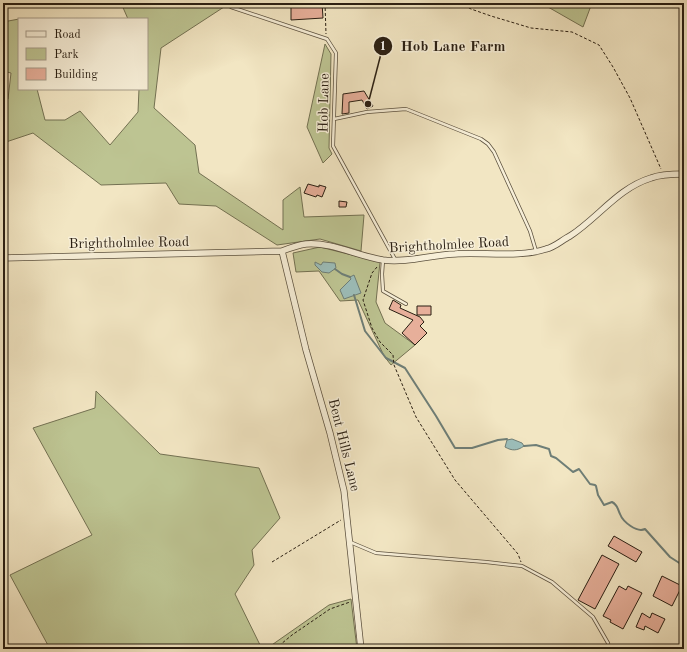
<svg xmlns="http://www.w3.org/2000/svg" width="687" height="652" font-family="'Old Standard TT',serif">
<rect width="100%" height="100%" fill="#f2e6c3"/>
<filter id="stains"><feTurbulence type="fractalNoise" baseFrequency=".005" numOctaves="4"/><feColorMatrix values="0 0 0 0 .2 0 0 0 0 .09 0 0 0 0 .02 0 0 0 .5 -.17"/></filter>
<radialGradient id="worn" r=".72"><stop offset=".6" stop-color="#630" stop-opacity="0"/><stop offset="1" stop-color="#630" stop-opacity=".3"/></radialGradient>
<!-- green -->
<path fill="#bdc492" stroke="#737152" d="M121 3H227V5L161 48 154 108 195 145 199 173 283 230V200L300 187 304 217 364 215 361 251 320 239 277 245 216 206 179 204 166 183 101 185 33 133 3 143V102L8 99 11 73 3 71V22L19 19V89H37L45 120H65L80 111 110 145 138 112 139 89H147V19H128Z
M541 3H592L583 27Z
M325 44 331 54 329 148 332 154 323 163 307 127Z
M320 247 380 262 376 302 385 323 415 345 391 365 384 356 358 300 340 301 319 271 296 272 293 253Z
M96 391 160 454 259 468 280 518 252 550 254 565 235 594 262 649H50L10 575 92 535 33 428 95 408Z
M351 599 357 649H266L329 605Z"/>
<!-- water -->
<path fill="#9cbeba" stroke="#6e7e77" d="M315 262 321 265 323 262 335 263 336 268 329 273 322 272 315 265Z
M354 275 361 293 344 299 340 290 351 279 350 277Z
M512 439 522 443 524 446C517 451 512 451 505 447L507 440Z"/>
<g fill="none" stroke-linecap="round" stroke-linejoin="round">
<!-- stream -->
<path stroke="#6e7e77" stroke-width="2" d="M335 269 342 274 350 277
M354 295 365 331 386 358 405 368 436 416 455 448H472L498 440 507 439
M524 446 536 445 549 449 551 456 556 458 573 472 579 469 590 484 595 485 596 486 598 495 604 505 612 502C618 505 617 508 620 514 623 522 637 533 645 529L670 557 684 566"/>
</g>
<!-- building -->
<path fill="#e7af9a" stroke="#291e12" d="M322 3 323 18 291 20V5Z
M364 91 373 106 367 109 362 100 349 102V113L342 114 343 94Z
M308 184 319 187V185L326 187 322 197 317 195 316 197 304 193Z
M339 201 347 202 346 207H339Z
M393 300 401 305 400 308 420 317 424 322 420 326 427 333 415 345 402 333 413 320 389 309Z
M417 306H431V315H417Z
M614 536 642 552 636 562 608 546Z
M602 555 619 564 595 609 578 600Z
M662 576 682 586 672 606 653 596Z
M619 586 626 590 628 586 642 593 623 629 610 622 611 620 603 616Z
M642 613 650 618 652 613 665 619 658 633 645 626 644 630 636 627Z"/>
<g fill="none" stroke-linecap="round" stroke-linejoin="round">
<defs>
<path id="lane" d="M226 3 231 7 327 39 336 53 333 146 396 261
M334 119 367 112 406 109 481 139 488 144 494 152 530 231 536 251
M383 260 382 274 383 291 406 304
M350 542 376 553 486 562 522 566 552 582 593 617 608 643 609 649"/>
<path id="street" d="M282 251 306 350 330 433 344 491 361 649
M3 258 282 251C290 248 298 245 306 244 332 242 357 256 383 260 407 263 431 255 455 254 484 252 519 258 546 249 555 247 562 240 570 236 598 218 618 188 651 178 661 174 673 174 684 174"/>
</defs>
<!-- lane casing -->
<use href="#lane" stroke="#5b503e" stroke-width="4"/>
<!-- street casing -->
<use href="#street" stroke="#5b503e" stroke-width="7"/>
<!-- path -->
<path stroke="#291e12" stroke-width="1" stroke-dasharray="3 2" stroke-linecap="butt" d="M174 3H199
M325 3 326 34
M460 3 471 9 491 16 531 28 572 32 599 45 613 67 630 98 661 169
M377 267 372 273 363 300 372 328 380 342 393 355 394 365 416 417 455 480 518 554 521 562
M272 562 341 520
M275 649 292 635 330 609 350 602"/>
<!-- lane -->
<use href="#lane" stroke="#f7efd8" stroke-width="2.5"/>
<!-- street -->
<use href="#street" stroke="#f7efd8" stroke-width="5.5"/>
</g>
<g text-anchor="middle" dominant-baseline="central" stroke-width="3" stroke-linejoin="round" paint-order="stroke">
<!-- street labels -->
<g font-size="14" fill="#291e12" stroke="#f7efd8">
<text transform="translate(324 103) rotate(-89)">Hob Lane</text>
<text transform="translate(129 243) rotate(-1)">Brightholmlee Road</text>
<text transform="translate(449 245) rotate(-3)">Brightholmlee Road</text>
<text transform="translate(344 445) rotate(76)">Bent Hills Lane</text>
</g>
</g>
<!-- callouts -->
<path fill="none" stroke="#291e12" stroke-width="1.5" d="M368 104L383 46"/>
<g fill="#291e12" stroke="#f7efd8" stroke-width="1.5">
<circle cx="368" cy="104" r="4"/>
<circle cx="383" cy="46" r="10"/>
</g>
<g font-size="12" text-anchor="middle" font-weight="bold" fill="#fff">
<text x="383" y="50">1</text>
</g>
<g font-size="15" text-anchor="middle" font-weight="bold" fill="#291e12" stroke="#f7efd8" stroke-width="3" stroke-linejoin="round" paint-order="stroke">
<text x="453" y="51">Hob Lane Farm</text>
</g>
<!-- margin -->
<rect width="687" height="652" fill="none" stroke="#f2e6c3" stroke-width="16"/>
<rect x="4" y="4" width="679" height="644" fill="none" stroke="#291e12" stroke-width="2"/>
<rect x="8" y="8" width="671" height="636" fill="none" stroke="#291e12"/>
<!-- legend -->
<rect x="18" y="18" width="130" height="72" fill="#f7efd8" stroke="#a59b89"/>
<rect x="26" y="31" width="20" height="6" fill="#f7efd8" stroke="#a59b89"/>
<text x="54" y="38" font-size="12" fill="#291e12">Road</text>
<rect x="26" y="48" width="20" height="12" fill="#bdc492" stroke="#a59b89"/>
<text x="54" y="58" font-size="12" fill="#291e12">Park</text>
<rect x="26" y="68" width="20" height="12" fill="#e7af9a" stroke="#a59b89"/>
<text x="54" y="78" font-size="12" fill="#291e12">Building</text>
<rect width="100%" height="100%" filter="url(#stains)"/>
<rect width="100%" height="100%" fill="url(#worn)"/>
</svg>
